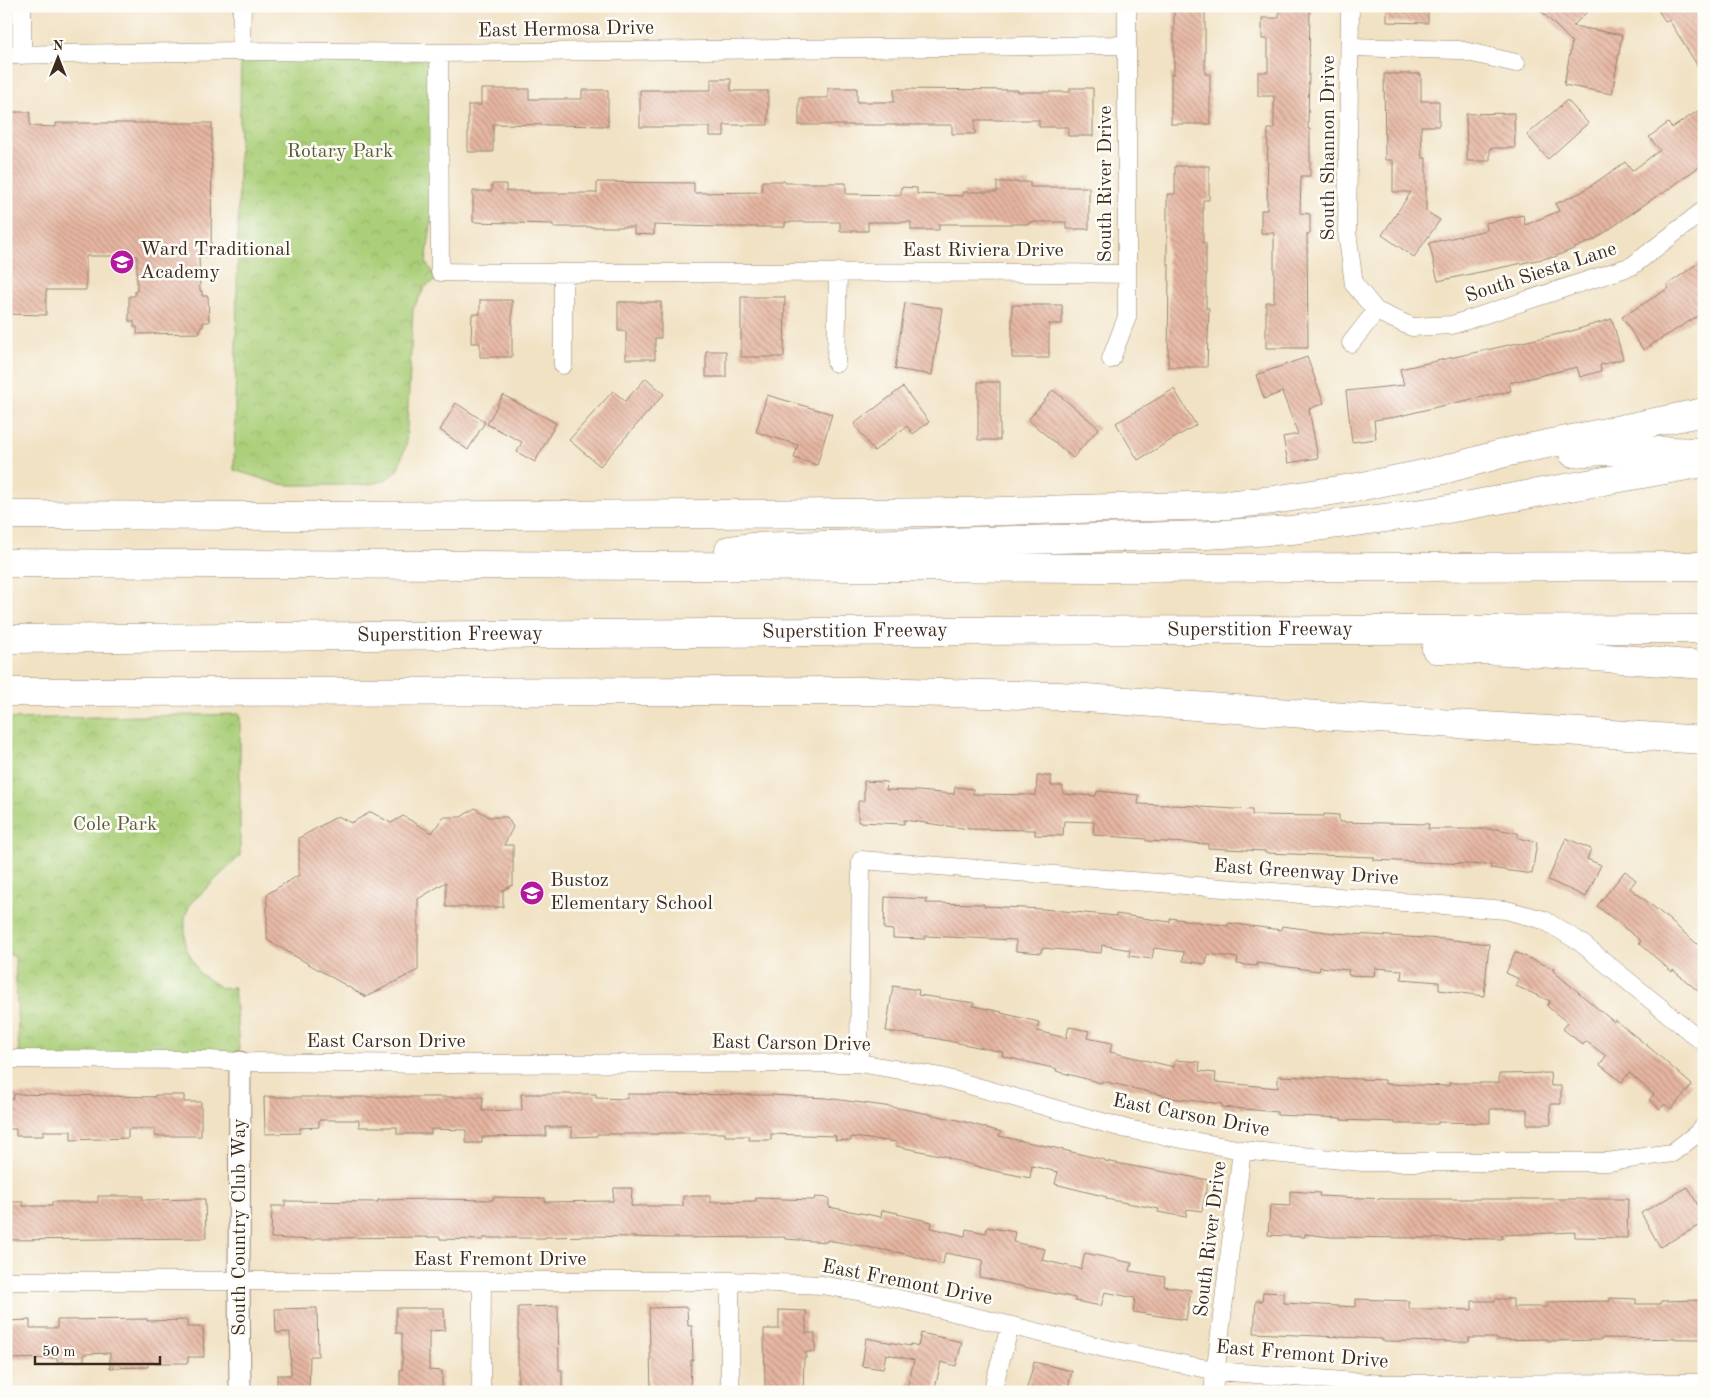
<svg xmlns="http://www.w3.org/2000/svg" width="1710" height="1398" font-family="'Old Standard TT',serif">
<defs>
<pattern id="park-crowns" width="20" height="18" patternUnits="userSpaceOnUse" patternTransform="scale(1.25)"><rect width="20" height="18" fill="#abcf79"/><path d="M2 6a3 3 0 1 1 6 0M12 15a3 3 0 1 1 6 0" fill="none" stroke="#94b268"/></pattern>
<pattern id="building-back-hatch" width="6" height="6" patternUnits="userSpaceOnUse" patternTransform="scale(1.25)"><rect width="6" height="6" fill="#e6b6a1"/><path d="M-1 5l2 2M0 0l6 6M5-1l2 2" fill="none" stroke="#bc9483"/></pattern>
</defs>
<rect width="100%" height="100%" fill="#fdfcf7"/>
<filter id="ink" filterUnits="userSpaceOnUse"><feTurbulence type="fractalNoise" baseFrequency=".02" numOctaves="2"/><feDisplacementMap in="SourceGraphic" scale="10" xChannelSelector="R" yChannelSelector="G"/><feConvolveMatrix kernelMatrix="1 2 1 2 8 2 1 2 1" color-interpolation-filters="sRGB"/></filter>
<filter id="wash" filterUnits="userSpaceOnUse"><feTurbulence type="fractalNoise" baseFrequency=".0096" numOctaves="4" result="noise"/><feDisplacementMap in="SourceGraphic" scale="20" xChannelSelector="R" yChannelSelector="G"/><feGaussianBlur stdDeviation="1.12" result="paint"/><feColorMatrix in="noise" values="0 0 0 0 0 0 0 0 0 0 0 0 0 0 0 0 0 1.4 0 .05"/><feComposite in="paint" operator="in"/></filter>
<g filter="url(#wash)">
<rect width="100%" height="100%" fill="#f1e2c4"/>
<!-- park -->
<path fill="url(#park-crowns)" stroke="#737c4c" d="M241 51 439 53 440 156 426 263 437 279 425 287 413 309 406 445 397 471 384 481 364 485H291L278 484 234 470Z
M240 714V856L190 904 185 917V946L199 973 221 988 229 989 234 986 240 1062 19 1059 15 955H6V719Z"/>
<g id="blocks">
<!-- building -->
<path fill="url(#building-back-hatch)" d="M1174 6H1205V74H1210V124H1171V74H1174Z
M1279 6H1310L1308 129H1310V176H1301L1300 213 1310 214V234H1307L1308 348H1266V302H1274V233H1261V210H1267L1268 129H1274V96H1258V72H1268V39H1262V18H1279Z
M1387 6H1428V23L1387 22Z
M1536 6H1593L1573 26 1622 35 1612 94 1564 85 1572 42Z
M1655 6H1704V76L1669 20 1666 22Z
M1384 74H1421V101H1439V126H1421L1422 158H1426V211L1440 220 1414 257 1382 235 1411 192H1393V160H1385Z
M711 79H731V91H768V125H724V136H710V127H640V90H711Z
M828 88H857V102H894V89L1018 90V92H1070V88H1093V136H1068V127H1039V120H975V134H952V125H799V98H828Z
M481 89H529V99H582V90H608V126L493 124V152H468V105H481Z
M1567 100 1588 123 1548 159 1527 135Z
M1704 107V163L1662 194 1661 193 1594 240 1552 258 1551 257 1438 281 1429 243 1487 230 1485 223 1523 215 1525 225 1559 211 1555 204 1582 192 1625 162 1632 171 1660 150 1649 137 1668 123 1672 128Z
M6 112H30V126L56 127V123H212L211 256H199L200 291H202V296H208L209 322H203V327H200V333L137 334V327H134V321H129V296H135V291H137V256H86V290H46V315L6 314Z
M1514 113 1515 148H1490V161H1467L1466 114Z
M1175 166H1209V200H1203V243H1206V308H1209L1207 367H1168L1169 264H1167V194H1175Z
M762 181H785V183H846V194L901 195V187L917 188V194L963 196V192H997V182H1030V187H1089V229H1066V222H1030V224H939V230H911V222H868V231H840V222H785V227H718L654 225V235L634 234V227H553V224L473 222V191H492V184H506V191H529V193H597V182L694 183V193L762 192Z
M1704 259V312L1643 350 1622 317 1669 288 1667 285Z
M741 297H785L784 357H741Z
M480 300H512V357H480V343H471L472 314H480Z
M618 302H661V338H655V359H626V331H618Z
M905 303 942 308 932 375 895 369Z
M1012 305H1062V324H1049V358H1012Z
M1612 319 1623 359 1600 365 1601 371 1580 377 1577 367 1509 383 1511 391 1449 404 1396 417 1374 420 1376 439 1352 442 1346 391 1404 385 1400 369 1568 332Z
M706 351H726V377H706Z
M1307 357 1324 403 1309 409 1318 458 1288 463 1283 437 1298 434 1282 392 1264 399 1256 375Z
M646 378 664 394 600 466 569 440 613 391 625 401Z
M978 382H1000V440H978Z
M903 387 929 422 913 434 907 426 874 451 854 424Z
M1174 389 1196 425 1138 460 1116 423Z
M1053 390 1099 428 1073 458 1028 420Z
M503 395 556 423 535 462 517 452 522 442 487 424Z
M767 395 832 414 817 465 794 458 798 445 756 432Z
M456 403 485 422 468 450 440 430Z
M1037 776H1051V786H1063V794L1096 796 1097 791 1139 795 1138 804 1200 806V807L1252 810V815L1324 816V814L1339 815V822L1429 824 1428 829H1496L1518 833V838L1537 842 1532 874 1490 868 1491 865 1374 860V857L1265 853V851L1208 848V844L1146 841V839L1093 835 1094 822 1064 821 1063 836 1035 835V830L969 829 904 820V824L858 822V801H864V781L887 782 886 790 918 791 954 794 955 787 973 789V794L1036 795Z
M475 808 489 817H507L513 827 504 845H513V885L503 890V907H446V882L418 899V970L366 997 267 940V894L299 875V838L338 816 351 823 371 812 391 823 403 816 432 833 443 817H461Z
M1566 838 1591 849 1587 859 1601 865 1586 897 1548 880Z
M1625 871 1636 880 1630 888 1660 912 1704 950V996L1673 970 1672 972 1639 943 1641 941 1597 906Z
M885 897 927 899 926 903 984 904V906L1043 909 1116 916V914L1170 922V918L1228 926V923L1281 930 1282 926 1334 933 1444 939 1489 944 1484 996 1439 990V982L1401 979 1402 970 1375 968 1374 976 1348 975 1349 970 1320 967 1319 971 1257 963V966L1237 964 1238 958 1208 954 1206 964 1183 961 1184 952 1154 948 1152 959 1129 956 1130 950 1102 945 1101 953 1042 948 1041 953 1016 951V940L925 936V939L893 938V930L884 929Z
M1515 952 1554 969 1553 971 1614 1022 1615 1020 1650 1048 1692 1085 1671 1109 1665 1104 1660 1109 1649 1100 1654 1094 1629 1073 1622 1082 1600 1065 1606 1056 1586 1041 1583 1045 1563 1029 1568 1023 1547 1006 1550 1001 1516 986 1519 979 1506 973Z
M893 986 919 990 918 995 974 1003 973 1006 1002 1012 1001 1013 1039 1022 1037 1031 1066 1038 1069 1027 1089 1031 1087 1038 1112 1043 1110 1052 1174 1067 1175 1060 1200 1062 1199 1071 1216 1073 1215 1082 1278 1088V1076L1385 1080V1084L1449 1086V1083H1499V1074L1550 1073 1551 1086H1561V1104H1550L1551 1124H1527V1109H1490V1123L1438 1122V1124H1395V1122L1341 1120V1118L1277 1115V1112L1222 1107V1104L1171 1098V1097L1102 1081 1101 1083 1056 1071 1057 1069 1002 1056 1003 1052 933 1038 886 1031Z
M14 1094 155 1097V1095H184V1102H201V1136H155V1129H128V1138L71 1140V1131H43V1136H16V1129H6V1099H13Z
M521 1094H596V1098L627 1099V1094L770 1095 826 1098 899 1108 958 1120 1001 1132 999 1136 1055 1148 1105 1160V1161L1208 1180 1202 1211 1187 1209 1186 1217 1158 1212 1159 1209 1106 1199 1107 1197 1055 1184 1058 1172 1032 1166 1030 1178 990 1170 948 1158 949 1157 896 1146 897 1142 851 1137V1141L835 1140 836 1136 771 1134V1140H749V1136H725V1133H658V1134H597V1136L572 1137V1127H546V1136L482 1137V1143H466V1130L431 1129V1134H397V1127H359V1120H319V1127L300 1128V1133L265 1134 264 1097H483L482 1111 522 1110Z
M1688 1187 1704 1216V1223L1660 1247 1641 1213Z
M614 1188H632L631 1206H683V1196H710V1202L756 1201V1198L814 1200 815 1197 829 1198V1207L881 1217 882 1210 898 1213 897 1214 932 1222 931 1228 965 1236 966 1229 986 1233 987 1227 1015 1232 1013 1242 1045 1249 1042 1260 1081 1269 1085 1253 1132 1263 1130 1271 1165 1277 1164 1286 1191 1290 1186 1320 1133 1312 1135 1298 1105 1292 1101 1306 1075 1301V1298L979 1277 983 1260 945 1253 943 1264 901 1253 827 1240V1242L785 1239V1237L668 1238 593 1236 545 1237V1238H483V1240L440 1239V1237L315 1238V1240L271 1238 272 1206H285V1201L378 1202V1200L431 1199 493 1200V1197L545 1198V1202L613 1201Z
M1290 1191 1320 1193 1319 1196 1387 1199H1628L1627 1238 1575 1237V1232L1502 1235V1239L1331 1237 1305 1234V1237L1268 1235 1270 1205 1290 1206Z
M98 1196H143V1200L205 1199 206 1238 6 1240V1202H23V1206H52V1202H98Z
M1263 1292 1284 1293V1303L1356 1307V1299L1409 1301V1309H1436L1472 1310V1301H1495V1299H1513V1307H1547V1302L1610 1301V1298L1636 1299V1304H1661V1301L1704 1300V1339L1601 1338V1340L1548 1341V1339L1496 1340V1338H1469V1342L1382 1341V1339L1254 1333 1256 1301H1262Z
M558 1306 559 1370H562V1392H518V1307Z
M687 1307 688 1326H692L693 1360H691L690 1392H651L649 1308Z
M317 1308 318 1356H310L309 1392H277V1375H291L290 1332 276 1333 275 1309Z
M396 1308H444L445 1330 429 1331V1370L442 1371V1392H400V1370H402V1333H396Z
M779 1310 806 1311V1333H815V1352H806V1358H804L803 1392H765L764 1329H779Z
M147 1319V1321L187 1320V1327H203L204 1357H188V1363H148V1367L110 1368V1353L84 1354V1361L57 1362V1358L6 1359V1321L30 1320V1328H57V1320Z
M921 1333 962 1342 956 1366 941 1362 934 1392H906L914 1360 886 1354 883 1369 862 1366 866 1338 910 1346 911 1344 918 1346Z
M1034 1362 1072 1371 1068 1387 1060 1385 1059 1392H1026Z"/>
</g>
</g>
<g filter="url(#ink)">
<use href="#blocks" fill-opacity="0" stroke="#968671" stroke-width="1"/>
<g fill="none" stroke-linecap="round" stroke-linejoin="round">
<defs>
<path id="minor" d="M22 6V55
M1350 6 1347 232 1354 284 1376 311 1412 327 1452 325 1632 266 1704 210
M1350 47 1459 50 1516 63
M241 51 242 6
M439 53 440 272C669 275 898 270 1127 274
M6 55 241 51 439 53 1127 45
M563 274V365
M1351 343 1376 311
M1111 359 1127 317V6
M836 363 838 272
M6 1059 209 1060 240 1062 437 1064 859 1063 941 1077 1127 1129 1242 1150 1362 1162H1607L1672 1153 1699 1132 1704 1126
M859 1063 861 860 1506 910 1544 920 1580 942 1704 1043
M6 1281H730L822 1285 891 1297 1108 1349 1217 1371 1382 1384 1704 1383
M730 1281V1392
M481 1392 482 1281
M992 1392 1010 1326
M1213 1392 1242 1150"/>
<path id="tertiary" d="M240 1062 239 1281 240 1392"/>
<g id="motorway">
<path d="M1573 453C1616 449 1659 450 1702 452"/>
<path d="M6 515 292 516 714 514 964 512 1226 505 1273 500 1358 487 1443 470 1508 452 1704 412"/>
<path d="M729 550 751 547 1206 535 1291 530 1431 512 1704 463"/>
<path d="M6 563 1100 568 1704 566"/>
<path id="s1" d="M6 639 943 631 1704 629"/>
<path d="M1436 649 1510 651 1704 665"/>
<path d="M6 692 868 691 1059 696 1331 716 1704 740"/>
</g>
</defs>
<!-- minor casing -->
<use href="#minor" stroke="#968671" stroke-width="19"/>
<!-- tertiary casing -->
<use href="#tertiary" stroke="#968671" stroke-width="23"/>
<!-- motorway casing -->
<use href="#motorway" stroke="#968671" stroke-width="29"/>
<!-- minor -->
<use href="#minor" stroke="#fff" stroke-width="18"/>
<!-- tertiary -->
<use href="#tertiary" stroke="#fff" stroke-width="21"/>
<!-- motorway -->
<use href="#motorway" stroke="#fff" stroke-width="28"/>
</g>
</g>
<!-- icons -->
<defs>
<symbol id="school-disc" viewBox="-11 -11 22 22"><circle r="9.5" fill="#b5179e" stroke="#fdfcf7"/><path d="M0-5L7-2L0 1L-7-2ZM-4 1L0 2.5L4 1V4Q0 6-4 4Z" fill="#fff"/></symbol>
</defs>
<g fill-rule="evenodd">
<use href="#school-disc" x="108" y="248" width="28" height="28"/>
<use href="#school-disc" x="518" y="879" width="28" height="28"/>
</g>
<g text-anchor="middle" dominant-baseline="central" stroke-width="5" stroke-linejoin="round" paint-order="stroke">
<!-- street labels -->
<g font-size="20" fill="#3b2a1e" stroke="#fdfcf7">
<text transform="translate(566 30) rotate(-1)">East Hermosa Drive</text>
<text transform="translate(1329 148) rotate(-90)">South Shannon Drive</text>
<text transform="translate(1106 184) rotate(-90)">South River Drive</text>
<text x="983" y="251">East Riviera Drive</text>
<text transform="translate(1541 273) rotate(-18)">South Siesta Lane</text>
<text stroke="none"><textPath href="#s1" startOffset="1254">Superstition Freeway</textPath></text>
<text stroke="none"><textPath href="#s1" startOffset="849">Superstition Freeway</textPath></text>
<text stroke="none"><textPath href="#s1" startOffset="444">Superstition Freeway</textPath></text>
<text transform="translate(1306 873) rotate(4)">East Greenway Drive</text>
<text x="386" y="1042">East Carson Drive</text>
<text transform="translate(791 1044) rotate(1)">East Carson Drive</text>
<text transform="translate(1191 1116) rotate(11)">East Carson Drive</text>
<text transform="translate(240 1227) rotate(-90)">South Country Club Way</text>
<text transform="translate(1211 1239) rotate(-83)">South River Drive</text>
<text x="500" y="1260">East Fremont Drive</text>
<text transform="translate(907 1283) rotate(11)">East Fremont Drive</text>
<text transform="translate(1302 1355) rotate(5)">East Fremont Drive</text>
</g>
<!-- park labels -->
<g font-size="20" fill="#5d5c39" stroke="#fdfcf7">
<text x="340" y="152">Rotary Park</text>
<text x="115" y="825">Cole Park</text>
</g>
<!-- poi labels -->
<g font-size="20" fill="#3b2a1e" stroke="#fdfcf7" text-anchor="start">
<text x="140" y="250">Ward Traditional<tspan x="140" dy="23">Academy</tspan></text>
<text x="550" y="881">Bustoz<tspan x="550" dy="23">Elementary School</tspan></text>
</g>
</g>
<!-- margin -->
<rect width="1710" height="1398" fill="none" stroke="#fdfcf7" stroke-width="25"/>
<!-- north arrow -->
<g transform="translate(58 58)" stroke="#fdfcf7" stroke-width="4" paint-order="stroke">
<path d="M0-4L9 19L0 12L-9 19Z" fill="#3b2a1e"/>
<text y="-8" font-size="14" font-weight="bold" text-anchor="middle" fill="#3b2a1e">N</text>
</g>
<!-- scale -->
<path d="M35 1356v8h125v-8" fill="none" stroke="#3b2a1e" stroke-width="2.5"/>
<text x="42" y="1356" font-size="15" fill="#3b2a1e" stroke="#fdfcf7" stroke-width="4" paint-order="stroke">50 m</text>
</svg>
